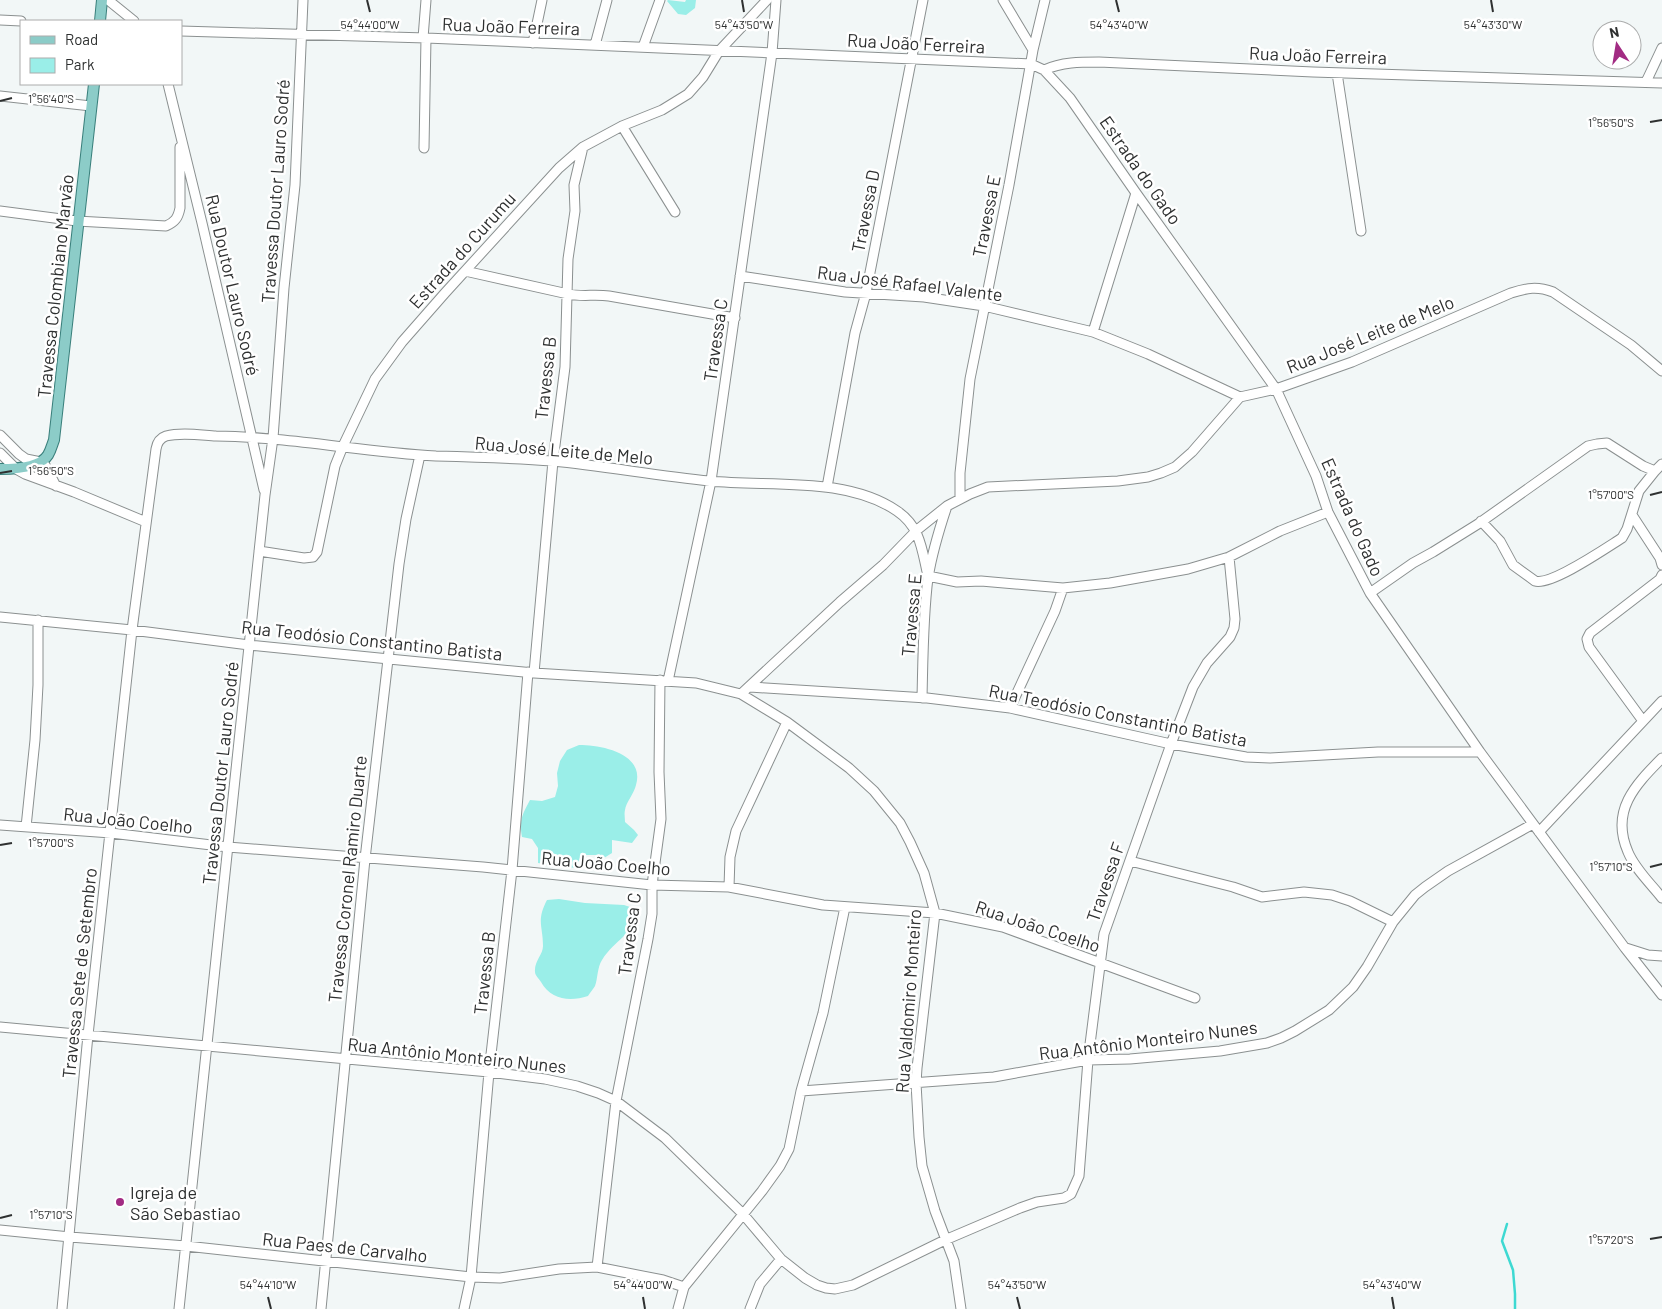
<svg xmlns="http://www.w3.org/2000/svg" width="1662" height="1309" font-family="Barlow,sans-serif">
<rect width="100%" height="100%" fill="#f2f7f7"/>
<!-- green -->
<path fill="#9aeee8" d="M668 0 685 2 686 0H696L695 8 686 15 678 14 667 1Z
M579 745C603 745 645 754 636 785 634 794 626 802 625 810 624 814 625 818 625 822L634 830 638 835 632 843 612 840V853L604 858 596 855H581L576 868 538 863V848L532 839 522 837C519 820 522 815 530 800L542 801 555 797 558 786 557 773 560 761 567 750Z
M559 899 585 903 624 905 636 909C632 938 616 938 602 960 597 968 598 978 595 986 593 989 590 993 588 996 570 1002 551 1000 541 982 539 979 535 975 535 972 534 961 543 955 543 946 543 926 536 921 547 900Z"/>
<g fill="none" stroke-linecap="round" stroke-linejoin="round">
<!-- stream -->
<path stroke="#3ed9d2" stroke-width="2.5" d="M1507 1224 1502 1241 1513 1270 1515 1294V1309"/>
<defs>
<path id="minor" d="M108 0 134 21
M1003 0 1033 50
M0 20 21 21
M181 31 426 38 1031 64 1044 70 1070 98 1136 193 1276 389 1316 476 1328 512 1370 593 1480 752 1625 948 1662 995
M423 38 426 0
M533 43 542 0
M595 45 607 0
M643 47 660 0
M1044 70C1062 62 1080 62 1099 62L1313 72 1662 83
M1337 73 1361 231
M1646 82 1662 48
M168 84 202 223 264 490
M0 96 91 106
M622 126 675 212
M424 148 426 38
M0 211 77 221 166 226C175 222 178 218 180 208V147
M465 271 568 294C581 297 595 294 609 296L735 318
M740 276 845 292 924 297 984 306 1093 332 1148 354 1240 397
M1093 332 1136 193
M0 435 19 454 26 459 41 462 45 465 56 486
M0 453 16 469 25 474 74 492 146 522
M827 487 855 333 866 293 923 0
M960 499V473L970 379 1009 185 1033 50 1045 0
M1632 515 1660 558 1662 565
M1481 521 1500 541 1513 565 1535 581C1551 586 1606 548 1622 538L1627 529 1639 491 1655 471
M259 551 304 558 313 557 317 552 335 466 343 446 375 379 402 342 445 293 559 168 583 147 622 126 662 110 688 94 703 77 719 51 767 0
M928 576 957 582 981 581 1063 588 1110 583 1188 569 1229 557 1280 531 1328 512
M1370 593 1413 563 1433 552 1478 524 1588 446 1597 444 1607 443 1643 466 1655 471 1662 464
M0 617 132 630 249 645 389 659 534 673 696 683 741 694 787 722 849 768 874 791 900 823 910 842 924 873 935 913 917 1068 916 1083 919 1137 922 1166 935 1211 954 1261 961 1309
M534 673 553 461 565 367 568 259 575 211 574 185 583 147
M668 681 711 481 772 53 776 0
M750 687 927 698 1010 708 1171 744 1246 757 1270 758 1378 752H1480
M741 694 840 602 883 565 917 530 947 506 970 494 988 487 1118 481 1148 477 1161 473 1175 467 1192 452 1240 397 1276 389 1352 362 1511 293C1527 288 1537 286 1553 292L1631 345 1662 371
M922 698C923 658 923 617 928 578 932 553 939 530 947 506
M1010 708 1055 611 1063 588
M1643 721 1589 647 1587 639 1590 633 1660 579 1662 575
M1662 758C1635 785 1610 811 1628 852 1635 869 1651 884 1662 898
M0 825 111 833 228 847 483 867 652 885 729 887 823 905 935 913 1003 927 1195 998
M26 827 35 740 38 685V620
M1539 832 1662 701
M1130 861 1233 887 1262 897 1304 892 1332 895 1350 901 1393 922
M729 887 730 857 736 831 787 722
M1626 948 1648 955 1662 956
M0 1027 489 1072 545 1079 577 1086 598 1093 616 1101 665 1138 743 1214 781 1259 805 1278 817 1285 826 1288 835 1289 853 1285 945 1240 1020 1208 1037 1202 1064 1198 1071 1194 1079 1176 1088 1060 1104 934 1171 744 1193 687 1207 663 1230 637 1234 628 1235 619 1229 557
M801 1091 994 1077 1088 1060 1130 1059 1220 1051 1267 1043 1281 1038 1295 1031 1329 1010 1353 987 1367 967 1393 922 1415 895 1425 887 1448 871 1533 824
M0 1230 70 1237 186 1246 471 1277 500 1278 559 1269 597 1267 663 1280 684 1287
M597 1267 616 1101 648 939 652 914V885L661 819 659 772 660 680
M62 1309 88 1035 132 630 156 449C157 443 160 438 166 436 181 432 200 435 216 436 290 437 362 452 436 456 475 457 514 458 553 461 605 466 657 476 710 481 769 487 846 476 897 511 921 527 922 551 928 576
M179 1309 265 495 273 438 284 288 295 185 303 0
M321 1309 365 859 399 564 406 519 420 455
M464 1309 471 1277 489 1072 512 870 528 672
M678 1309 684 1287 762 1191 780 1166 789 1149 801 1091 823 1013 845 907
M750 1309 760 1284 781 1259"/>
<path id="major" d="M100 21 102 0
M0 469C14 469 40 468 48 455 51 450 52 445 54 440L94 84"/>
</defs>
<!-- minor casing -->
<use href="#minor" stroke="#8b9090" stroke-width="11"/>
<!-- major casing -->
<use href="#major" stroke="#397f7b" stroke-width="12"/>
<!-- minor -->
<use href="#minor" stroke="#fff" stroke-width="9"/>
<!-- major -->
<use href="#major" stroke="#8cccc8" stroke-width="10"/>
</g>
<!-- ticks -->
<path fill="none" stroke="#2e3030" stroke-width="2" d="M367 0 370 12M742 0 744 12M1116 0 1119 12M1491 0 1493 12M0 101 12 98M1650 122 1662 120M0 473 12 471M1650 495 1662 492M0 845 12 843M1650 867 1662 864M0 1218 12 1215M1650 1239 1662 1237M268 1297 271 1309M643 1297 645 1309M1017 1297 1020 1309M1392 1297 1394 1309"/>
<!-- markers -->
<circle fill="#a22b83" stroke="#fff" stroke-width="2" cx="120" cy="1202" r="5"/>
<g text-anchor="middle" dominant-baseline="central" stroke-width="5" stroke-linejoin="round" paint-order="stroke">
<!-- street labels -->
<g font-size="18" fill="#2e3030" stroke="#fff">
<text transform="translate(511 26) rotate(2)">Rua João Ferreira</text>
<text transform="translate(916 43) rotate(3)">Rua João Ferreira</text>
<text transform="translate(1318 55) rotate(2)">Rua João Ferreira</text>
<text transform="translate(1141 170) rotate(55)">Estrada do Gado</text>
<text transform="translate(275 191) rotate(-86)">Travessa Doutor Lauro Sodré</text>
<text transform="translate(865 211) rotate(-79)">Travessa D</text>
<text transform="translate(986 216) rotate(-79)">Travessa E</text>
<text transform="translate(462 250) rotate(-48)">Estrada do Curumu</text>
<text transform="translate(910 283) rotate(7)">Rua José Rafael Valente</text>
<text transform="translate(233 285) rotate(77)">Rua Doutor Lauro Sodré</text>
<text transform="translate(55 286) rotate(-84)">Travessa Colombiano Marvão</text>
<text transform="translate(1370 334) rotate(-22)">Rua José Leite de Melo</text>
<text transform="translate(715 340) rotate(-82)">Travessa C</text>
<text transform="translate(545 378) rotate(-84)">Travessa B</text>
<text transform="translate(564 450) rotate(5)">Rua José Leite de Melo</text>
<text transform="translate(1353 517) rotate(66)">Estrada do Gado</text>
<text transform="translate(911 615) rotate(-85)">Travessa E</text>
<text transform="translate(372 640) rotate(6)">Rua Teodósio Constantino Batista</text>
<text transform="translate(1118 715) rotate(11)">Rua Teodósio Constantino Batista</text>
<text transform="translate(220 773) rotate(-84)">Travessa Doutor Lauro Sodré</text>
<text transform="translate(128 820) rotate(6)">Rua João Coelho</text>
<text transform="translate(606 863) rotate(5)">Rua João Coelho</text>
<text transform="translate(347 879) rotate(-84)">Travessa Coronel Ramiro Duarte</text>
<text transform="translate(1105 882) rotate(-71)">Travessa F</text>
<text transform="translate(1038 926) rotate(18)">Rua João Coelho</text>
<text transform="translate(629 934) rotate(-83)">Travessa C</text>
<text transform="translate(79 973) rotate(-84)">Travessa Sete de Setembro</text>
<text transform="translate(484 973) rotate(-84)">Travessa B</text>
<text transform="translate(908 1001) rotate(-86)">Rua Valdomiro Monteiro</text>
<text transform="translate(1148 1040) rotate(-7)">Rua Antônio Monteiro Nunes</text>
<text transform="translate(457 1055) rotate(6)">Rua Antônio Monteiro Nunes</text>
<text transform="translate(345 1247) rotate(6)">Rua Paes de Carvalho</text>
</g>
<!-- poi labels -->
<g font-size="18" fill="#2e3030" stroke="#fff" text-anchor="start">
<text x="130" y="1192">Igreja de<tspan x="130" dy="21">São Sebastiao</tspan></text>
</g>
</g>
<g font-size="12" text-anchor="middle" fill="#2e3030" stroke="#fff" stroke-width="5" stroke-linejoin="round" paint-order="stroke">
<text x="370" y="29">54°44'00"W</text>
<text x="744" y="29">54°43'50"W</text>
<text x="1119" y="29">54°43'40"W</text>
<text x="1493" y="29">54°43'30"W</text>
<text x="51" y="103">1°56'40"S</text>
<text x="1611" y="127">1°56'50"S</text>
<text x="51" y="475">1°56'50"S</text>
<text x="1611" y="499">1°57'00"S</text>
<text x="51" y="847">1°57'00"S</text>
<text x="1611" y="871">1°57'10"S</text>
<text x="51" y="1219">1°57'10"S</text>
<text x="1611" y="1244">1°57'20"S</text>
<text x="268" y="1289">54°44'10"W</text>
<text x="643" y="1289">54°44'00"W</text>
<text x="1017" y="1289">54°43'50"W</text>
<text x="1392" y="1289">54°43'40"W</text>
</g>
<!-- legend -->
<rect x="20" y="20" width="162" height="65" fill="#ffffff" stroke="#abacac"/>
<rect x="30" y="36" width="25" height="8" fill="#8cccc8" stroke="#abacac"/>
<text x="65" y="45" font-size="15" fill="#2e3030">Road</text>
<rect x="30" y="58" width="25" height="15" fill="#9aeee8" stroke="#abacac"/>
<text x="65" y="70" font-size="15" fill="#2e3030">Park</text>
<!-- north arrow -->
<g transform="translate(1617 45) rotate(348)"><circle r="24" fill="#ffffff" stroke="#abacac"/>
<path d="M0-4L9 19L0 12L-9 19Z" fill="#a22b83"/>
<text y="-8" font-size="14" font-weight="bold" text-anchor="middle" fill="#2e3030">N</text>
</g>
</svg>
